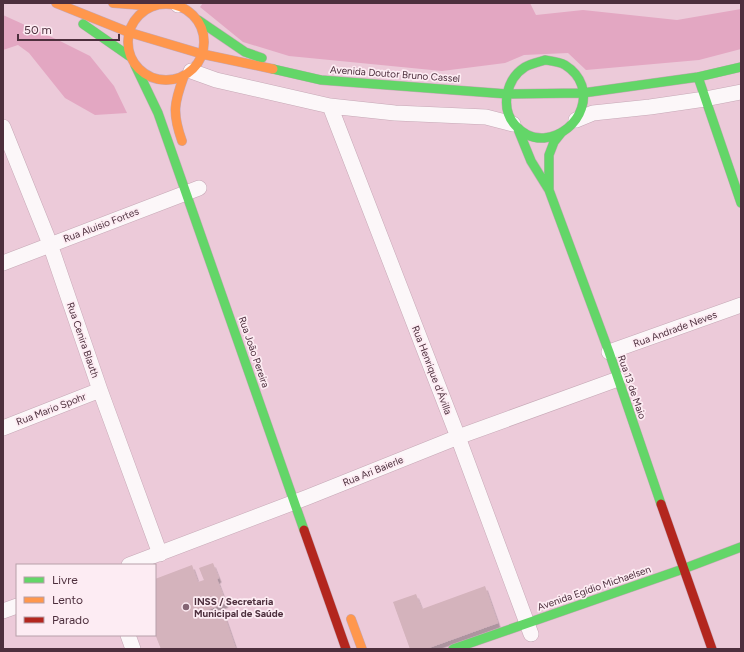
<svg xmlns="http://www.w3.org/2000/svg" width="744" height="652" font-family="Figtree,sans-serif">
<defs>
<filter id="shadow"><feDropShadow dx="2.5" dy="4.5" stdDeviation="0" flood-color="#0004"/></filter>
</defs>
<rect width="100%" height="100%" fill="#eccad9"/>
<!-- green -->
<path fill="#e3a7c2" d="M203 3H530L536 15 583 10 677 20 741 9V49L699 60 586 70 568 53 524 55 505 63 442 71 289 56 243 42 200 7Z
M3 15 58 40 90 56 114 86 127 113 95 115 65 98 29 53 18 45 3 50Z"/>
<!-- building -->
<path fill="#d4b3bc" filter="url(#shadow)" d="M213 563 219 578 217 579 226 603 208 610 210 616 223 611 236 649H161L155 634V579L192 565 198 582 204 580 199 568Z
M485 586 498 623 426 649H410L393 602 416 594 422 609Z"/>
<g fill="none" stroke-linecap="round" stroke-linejoin="round">
<defs>
<path id="street" d="M178 5V3
M191 71 216 80 330 106 395 113 486 117 513 124
M330 106 458 437 531 634
M576 120 593 113 650 107 705 99 741 92
M3 127 50 244 100 390 160 554
M3 263 199 188
M609 352 741 305
M3 428 100 390
M129 565 308 497 458 437 618 379
M3 611 17 606
M128 635 133 649"/>
<path id="fast" d="M198 20 245 52 262 58
M83 24 129 56
M545 60C552 61 560 62 565 65 600 87 581 134 544 138 532 139 523 134 515 125 500 108 506 79 525 67 530 64 539 62 545 60Z
M135 65 158 113 304 530
M273 69 321 80 507 94 583 93 698 77 741 67
M698 77 741 203
M518 129 531 161 549 190
M562 132 554 142 549 155V190L609 352 661 504
M453 649 683 569 741 547"/>
<path id="slow" d="M56 3 128 32 202 54 273 69
M113 3 152 6
M128 42a38 38 0 1 1 76 0a38 38 0 1 1-76 0Z
M182 141C172 113 174 103 184 76
M351 619 362 649"/>
<path id="jam" d="M661 504 712 649
M304 530 346 649"/>
</defs>
<!-- street casing -->
<use href="#street" stroke="#c6a8b6" stroke-width="16"/>
<!-- fast casing -->
<use href="#fast" stroke="#c6a8b6" stroke-width="10"/>
<!-- slow casing -->
<use href="#slow" stroke="#c6a8b6" stroke-width="10"/>
<!-- jam casing -->
<use href="#jam" stroke="#c6a8b6" stroke-width="10"/>
<!-- street -->
<use href="#street" stroke="#fcf7f9" stroke-width="15"/>
<!-- fast -->
<use href="#fast" stroke="#63d668" stroke-width="9"/>
<!-- slow -->
<use href="#slow" stroke="#ff974d" stroke-width="9"/>
<!-- jam -->
<use href="#jam" stroke="#b3261e" stroke-width="9"/>
</g>
<!-- markers -->
<circle fill="#856574" stroke="#fdecf3" stroke-width="1.5" cx="186" cy="607" r="4"/>
<g text-anchor="middle" dominant-baseline="central" stroke-width="3.5" stroke-linejoin="round" paint-order="stroke">
<!-- street labels -->
<g font-size="10" fill="#4d2f3d" stroke="#fdecf3">
<text transform="translate(395 74) rotate(4)">Avenida Doutor Bruno Cassel</text>
<text transform="translate(101 225) rotate(-21)">Rua Aluisio Fortes</text>
<text transform="translate(675 329) rotate(-20)">Rua Andrade Neves</text>
<text transform="translate(83 340) rotate(71)">Rua Cenira Blauth</text>
<text transform="translate(254 352) rotate(71)">Rua João Pereira</text>
<text transform="translate(432 370) rotate(69)">Rua Henrique d'Ávilla</text>
<text transform="translate(632 387) rotate(71)">Rua 13 de Maio</text>
<text transform="translate(51 409) rotate(-21)">Rua Mario Spohr</text>
<text transform="translate(373 471) rotate(-22)">Rua Ari Baierle</text>
<text transform="translate(594 588) rotate(-19)">Avenida Egídio Michaelsen</text>
</g>
<!-- poi labels -->
<g font-size="10" font-weight="bold" fill="#4d2f3d" stroke="#fdecf3" text-anchor="start">
<text x="194" y="601">INSS / Secretaria<tspan x="194" dy="12">Municipal de Saúde</tspan></text>
</g>
</g>
<!-- border -->
<rect width="744" height="652" fill="none" stroke="#4d2f3d" stroke-width="8"/>
<!-- legend -->
<rect x="16" y="564" width="140" height="72" fill="#fdecf3" stroke="#b7a0aa"/>
<rect x="24" y="577" width="20" height="6" fill="#63d668" stroke="#b7a0aa"/>
<text x="52" y="584" font-size="12" fill="#4d2f3d">Livre</text>
<rect x="24" y="597" width="20" height="6" fill="#ff974d" stroke="#b7a0aa"/>
<text x="52" y="604" font-size="12" fill="#4d2f3d">Lento</text>
<rect x="24" y="617" width="20" height="6" fill="#b3261e" stroke="#b7a0aa"/>
<text x="52" y="624" font-size="12" fill="#4d2f3d">Parado</text>
<!-- scale -->
<path d="M18 34v6h101v-6" fill="none" stroke="#4d2f3d" stroke-width="2"/>
<text x="24" y="34" font-size="12" fill="#4d2f3d" stroke="#fdecf3" stroke-width="3" paint-order="stroke">50 m</text>
</svg>
